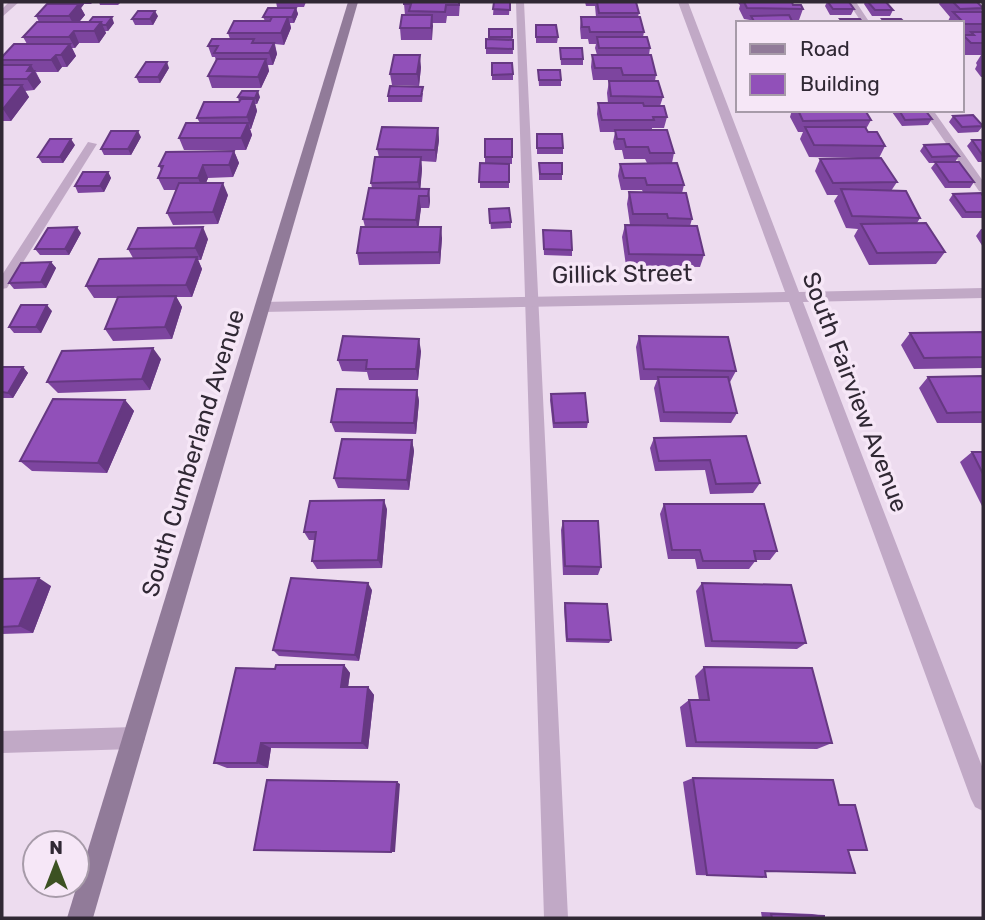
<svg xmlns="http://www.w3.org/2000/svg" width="985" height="920" font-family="Rubik,sans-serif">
<rect width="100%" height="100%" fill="#eddcef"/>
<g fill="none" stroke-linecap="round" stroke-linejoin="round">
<!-- lane -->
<path fill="#c1a9c6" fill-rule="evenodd" d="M516 2H524L568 918H544Z
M848 2H856L870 23H862Z
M923 110H933L983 181V192L979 191Z
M88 142 97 144 7 288 2 289V275Z"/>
<!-- street -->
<path fill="#c1a9c6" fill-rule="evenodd" d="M9 2H19L2 17V9Z
M678 2H688L799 292 983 288V298L803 302 983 769V811L975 807 971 799 789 302 262 312 255 307 262 302 785 292Z
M134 727 142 730 145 738 142 746 134 749 2 753V731Z"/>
<!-- secondary -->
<path fill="#917b99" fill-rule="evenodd" d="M348 2H358L93 918H67Z"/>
</g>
<!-- wall -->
<path fill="#7d459f" d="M51 2H93L91 4H84L81 8 85 15 79 22 114 23 108 31H105L106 33 99 43H79L75 48H72L76 56 67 67H62L58 72H36L41 82 34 90 25 91 29 97 11 121H2V57L27 44 23 37 39 22 36 16 52 4Z
M99 2H121L118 5H100Z
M276 2H306L304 7H277Z
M460 2 459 16H447L446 23H432V40H401L400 28 405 15 404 4Z
M494 2H510L509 15H493Z
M585 2H636L639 13 638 17 644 32 643 37 650 48 649 55 656 75 655 81 663 97 660 106 667 117 664 128H652V130L674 153 672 163 684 185 682 193 692 219 690 226 704 255 700 267 626 266 622 237 625 225H630L627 204 629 192H643L642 190H621L618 176 620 164 647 163 645 159H624L622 150H615L613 142 615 132H600L597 114 598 103H608L607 93 609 81H619V80H593L591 67 592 55H597L595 48 596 44H589L588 39H581L580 28 581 17H596L595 6H586Z
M737 2H792L793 5 803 9 799 20H791L793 23H749L750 20 744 19 739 9 740 5Z
M827 2H849L854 9 851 15H830L825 6Z
M865 2H886L893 10 890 16H872L864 4Z
M940 2H979L978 3 983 8 981 12H983V77H981L975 69 977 65 976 63 981 55H965L962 52V23H947L950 17 939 4Z
M296 8 298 14 294 23H290L291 28 284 45 275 44 277 54 273 65H268L269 71 261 88H212L208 76 216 61 215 57H212L208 46 230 39 228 33 265 21 263 17Z
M158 16 153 25H135L132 19Z
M536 25 558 37 557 43H536Z
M489 29H512L513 54H486V39H489Z
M560 48 583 59V65H561Z
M492 63 513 74V80H492Z
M421 67 419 86 392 85 390 74Z
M169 68 160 83H139L136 77Z
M538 70 561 80V86H539Z
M423 93 422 102H388V96Z
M238 97H260L257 104H255L257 111 251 129H250L252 135 246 150H184L179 138 200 123 197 118 239 102Z
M792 110H865L871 120 866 129 868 132 885 146 879 158 897 182 891 191 920 218 917 223 945 252 936 264 869 265 854 236 858 229 846 228 834 201 838 195H827L815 171 820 159 858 158 809 157 800 139 803 132H798L790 117Z
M893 110H925L932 119 928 125 902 126 892 112Z
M953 116 983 126 978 132 958 133 949 122Z
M438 128 439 140 436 162 421 161 422 169 420 189H429L430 201 429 208H421L418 227 442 238 440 264 359 265 357 253 365 227 363 219 372 188 371 183 379 157 377 149Z
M537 134 563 148V154H537Z
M141 137 131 155H104L101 149Z
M485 139H512V164L485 163Z
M972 140H983V162H978L967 146Z
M75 145 63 163H42L38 157Z
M924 145 959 156 955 162 974 182 970 188H945L931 168 935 163H929L920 151Z
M234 151 239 163 233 177 208 178 206 183 228 195 218 224 173 225 167 213 176 190H164L158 178 161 170 159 166Z
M480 163 509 164V188H480Z
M539 163 562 174V180H539Z
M108 172 111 178 104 192 78 193 75 186Z
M953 194 983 196V218H962L949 200Z
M489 209 511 222V228L491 229Z
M981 229H983V247L976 236Z
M543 230 572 250V256L544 255Z
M81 233 69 255H40L35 249Z
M208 239 201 260H198L202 269 192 297H176L182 307 172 339 113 341 105 329 118 298H94L86 286 133 258 128 249Z
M51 262 56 268 46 288 14 289 9 283Z
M52 311 41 333H14L9 327Z
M983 332V368L914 369 901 345 910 333Z
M639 336 736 371 730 382H729L737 413 731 423 660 422 654 388 657 380H640L636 347Z
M421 351 418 380H369L367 372 342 371 338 360Z
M161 359 150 390 58 393 47 382Z
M2 367H23L28 373 13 398H2Z
M983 376V423H937L919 388 928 377Z
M417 390 419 401 416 434 335 432 331 422Z
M551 394 588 422 587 428H553L550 400Z
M125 400 134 411 107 473 32 471 20 461Z
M746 436 760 483 753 493 710 494 705 470 655 471 650 448 654 438Z
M412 440 414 451 409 490 338 488 334 478Z
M972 452H983V508L960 462Z
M664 504 777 551 770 560H756L749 569H697L695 559H668L660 514Z
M387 509 382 568 317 569 312 561 315 540H309L304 532Z
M563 521 601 567 598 575H563L561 530Z
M2 579 51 586 33 633 2 634Z
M702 583 806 643 797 649 705 647 696 591Z
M372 590 359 661 279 656 273 650Z
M565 603 611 640 609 643 566 642 564 607Z
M344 665 350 673 348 687H368L374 695 368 749 271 748 268 768H227L214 763 275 669Z
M704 667 832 743 817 749 686 747 680 707 689 700H699L695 676Z
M693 778 849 850 765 871 766 877 696 875 683 782Z
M761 912 812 914 824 916V918H762Z"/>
<!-- shaded-wall -->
<path fill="#663882" d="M74 2H83L84 4 81 8 85 15 75 27 69 16 77 7Z
M296 8 298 14 294 23 292 17Z
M155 11 158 16 153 25 150 19Z
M432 15 433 26 432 40 431 28Z
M112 17 114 23 108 31 106 25Z
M288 17 291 28 284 45 281 33Z
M101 22 106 33 99 43 94 31Z
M74 31 79 43 75 48 69 37Z
M274 43 277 54 273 65 269 53Z
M70 44 76 56 67 67 61 55Z
M56 55 62 67 58 72 51 60Z
M420 55 421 67 419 86 417 74Z
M266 59 269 71 261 88 258 77Z
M167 62 169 68 160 83 158 77Z
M31 65 41 82 34 90 27 79V71Z
M22 85 29 97 11 121 3 109Z
M258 91 260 97 257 104 255 98Z
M254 99 257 111 251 129 247 117Z
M248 123 252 135 246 150 241 138Z
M438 128 439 140 436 162 435 150Z
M138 131 141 137 131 155 128 149Z
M71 139 75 145 63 163 60 157Z
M234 151 239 163 233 177 229 165Z
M421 157 422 169 420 194 418 182Z
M203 165 208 178 203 190 198 178Z
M108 172 111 178 104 192 100 186Z
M223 183 228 195 218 224 213 212Z
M429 189 430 201 429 208 428 196Z
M419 196 421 208 418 232 416 220Z
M77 227 81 233 69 255 65 249Z
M203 227 208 239 201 260 195 248Z
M441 227 442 238 440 264 439 252Z
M197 257 202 269 192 297 186 285Z
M51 262 56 268 46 288 41 282Z
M176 296 182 307 172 339 165 327Z
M47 305 52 311 41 333 36 327Z
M419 339 421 351 418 380 416 369Z
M153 348 161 359 150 390 142 379Z
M23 367 28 373 13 398 8 393Z
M417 390 419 401 416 434 414 423Z
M125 400 134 411 107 473 98 463Z
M412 440 414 451 409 490 407 480Z
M384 500 387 509 382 568 378 560Z
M39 578 51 586 33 633 19 626Z
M368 583 372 590 359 661 355 655Z
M344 665 350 673 347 694 341 687Z
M368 687 374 695 368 749 362 743Z
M261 743 271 748 268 768 257 763Z
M397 782 400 784 395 852H391Z"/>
<!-- building -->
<path fill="#9150b9" stroke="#663882" stroke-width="2" d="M404 2H459V5H446L445 12 409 11 411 4H404Z
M494 2H510V10L493 9Z
M597 2H636L639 13H599Z
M744 2H792L793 5H801L803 9 747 8Z
M828 2H849L854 9H833Z
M868 2H886L893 10H875Z
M953 2H977L983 8 960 9Z
M47 4H79L69 16H36Z
M268 8H296L292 17H263Z
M138 11H155L150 19H132Z
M953 12H983V24H965Z
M402 15H432L431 28H400Z
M789 15 793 23H755L751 16Z
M93 17H112L106 25H102L101 22H89Z
M272 17H288L281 33H228L234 21H270Z
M581 17H640L644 32H590L589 27H582Z
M840 19H860L863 23H843Z
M882 19H901L905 23H885Z
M37 22H101L94 31H74L69 37H23Z
M536 25H556L558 37H536Z
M489 29H512V37H489Z
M971 32H983V43H971L963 35H974Z
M597 37H647L650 48H599Z
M212 39H254L252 43H274L269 53H214L218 46H208Z
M486 39 513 40V49L486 48Z
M14 44H70L61 55H56L51 60H2V57Z
M560 48H582L583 59H561Z
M394 55H420L417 74H390Z
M592 55H651L656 75H623L621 68H595Z
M217 59H266L258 77 208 76Z
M146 62H167L158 77H136Z
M492 63H512L513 74 492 75Z
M2 65H31L27 71H34L27 79H2Z
M538 70H560L561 80H539Z
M609 81H658L663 97 611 96Z
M2 85H22L3 109H2Z
M390 86 423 87 421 96H388Z
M242 91H258L255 98 238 97Z
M241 99H254L247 117 197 118 204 102H239Z
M598 103H643L644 106H664L667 117H653L654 120H602Z
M798 110H865L871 120 803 121Z
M899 110H925L932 119 905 120Z
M973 115 983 126 962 127 953 116Z
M186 123H248L241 138H179Z
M382 127 438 128 435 150 377 149Z
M805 127H865L868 132H877L885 146 814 145Z
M615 130H667L674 153H650L648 147H626L624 139H617Z
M111 131H138L128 149H101Z
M537 134H562L563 148H537Z
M50 139H71L60 157H38Z
M485 139H512V157H485Z
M972 140H983V156Z
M949 144 959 156 932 157 924 145Z
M234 151 229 165H203L198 178H158L163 166H159L166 152Z
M375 157H421L418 182 371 183Z
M881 158 897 182 833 183 820 159Z
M935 162H959L974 182H949Z
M480 163 509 164V182H479Z
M539 163H562V174H540Z
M677 163 684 185H647L645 178H624L620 164Z
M83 172H108L100 186H75Z
M179 183H223L213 212 167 213Z
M369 188 429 189 428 196H419L416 220 363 219Z
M841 189 906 191 920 218 852 216Z
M629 192 686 193 692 219 668 218 667 214H633Z
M981 193 983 196V212H966L953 194Z
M509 208 511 222 490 223 489 209Z
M926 223 945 252 877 253 861 224Z
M625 225 697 226 704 255 629 254Z
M77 227 65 249H35L48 228Z
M203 227 195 248 128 249 138 228Z
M361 227H441L439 252 357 253Z
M543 230 571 231 572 250 544 249Z
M197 257 186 285 86 286 99 259Z
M51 262 41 282 9 283 21 263Z
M176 296 165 327 105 329 118 297Z
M21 305H47L36 327H9Z
M983 332V357L924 358 910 333Z
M343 336 419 339 416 369H366L367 360H338Z
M639 336 728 337 736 371 644 369Z
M153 348 142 379 47 382 62 351Z
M2 367H23L8 393 2 392Z
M983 376V412L947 413 928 377Z
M658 377H728L737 413 664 412Z
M337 389 417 390 414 423 331 422Z
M585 393 588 422 554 423 551 394Z
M53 399 125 400 98 463 20 461Z
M746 436 760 483 716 484 710 460 659 461 654 438Z
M342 439 412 440 407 480 334 478Z
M972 452H983V474Z
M384 500 378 560 312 561 316 532H304L310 501Z
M664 504H764L777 551H754L756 561H703L700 550H672Z
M563 521H598L601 567 565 566Z
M39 578 19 626 2 627V579Z
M291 578 368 583 355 655 273 650Z
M702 583 791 585 806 643 712 641Z
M565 603 607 604 611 640 567 639Z
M276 665H344L341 687H368L362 743H261L257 763H214L236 668 275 669Z
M704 667 812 668 832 743 696 742 689 700H709Z
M693 778 833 780 839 805H855L867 850H848L855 873 765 871 766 877 707 875Z
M267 780 397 782 391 852 254 850Z
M771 914 824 916V918H772Z"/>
<g text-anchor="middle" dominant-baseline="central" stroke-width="7" stroke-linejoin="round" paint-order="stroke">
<!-- street labels -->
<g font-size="24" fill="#302834" stroke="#f6e7f7">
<text transform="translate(622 274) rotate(-1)">Gillick Street</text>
<text transform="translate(855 392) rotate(69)">South Fairview Avenue</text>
<text transform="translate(193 453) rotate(-73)">South Cumberland Avenue</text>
</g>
</g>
<!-- border -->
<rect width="985" height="920" fill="none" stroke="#302834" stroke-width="7"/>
<!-- legend -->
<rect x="736" y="21" width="228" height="91" fill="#f6e7f7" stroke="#a79ba9" stroke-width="2"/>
<rect x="750" y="44" width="35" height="10" fill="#917b99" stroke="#a79ba9" stroke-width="2"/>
<text x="800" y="56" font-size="21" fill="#302834">Road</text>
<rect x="750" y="74" width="35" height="21" fill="#9150b9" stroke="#a79ba9" stroke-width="2"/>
<text x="800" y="91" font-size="21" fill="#302834">Building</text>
<!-- north arrow -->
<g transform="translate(56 864)"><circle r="33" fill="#f6e7f7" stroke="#a79ba9" stroke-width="2"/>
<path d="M0-5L12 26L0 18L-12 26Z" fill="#3c5122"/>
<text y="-10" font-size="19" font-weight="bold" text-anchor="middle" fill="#302834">N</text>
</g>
</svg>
